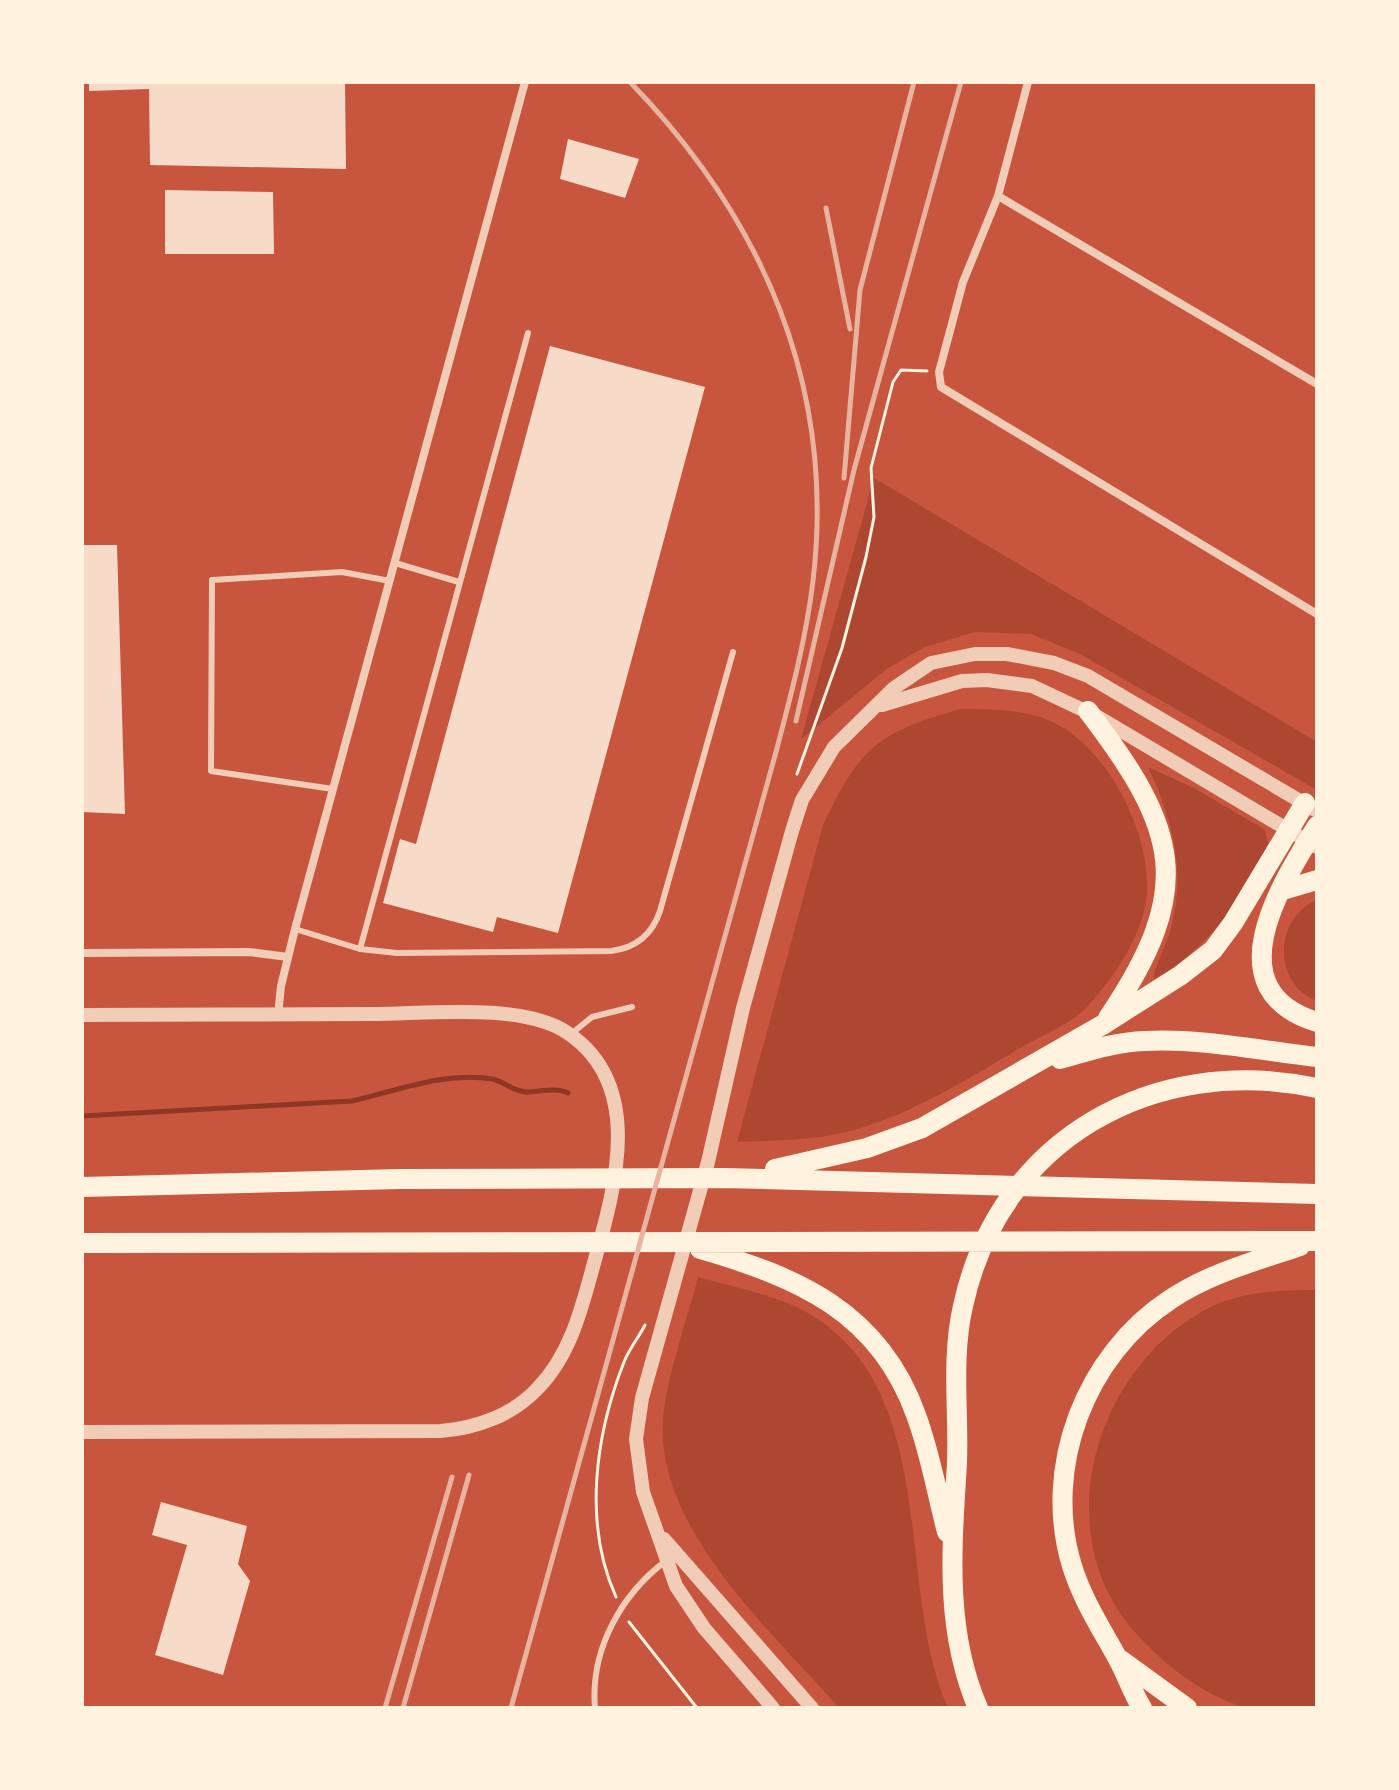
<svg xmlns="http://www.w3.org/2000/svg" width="1399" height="1790" font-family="Jost,sans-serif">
<rect width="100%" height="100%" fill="#c8553d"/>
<!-- green -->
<path fill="#ae4732" d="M874 478 1317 742V790L1080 654 1031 634 975 632 925 647 888 668 801 739Z
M960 709C988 709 1016 709 1043 718 1104 739 1150 830 1147 891 1145 933 1114 977 1087 1007 1070 1025 1040 1036 1020 1048 964 1081 909 1116 846 1132 810 1141 774 1140 737 1142L823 825C860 747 877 733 960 709Z
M1148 767 1196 789 1265 830 1268 844C1253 891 1199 957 1154 979 1154 966 1167 944 1171 928 1186 872 1173 819 1148 767Z
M1317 900V1001C1272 984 1274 918 1317 900Z
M698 1277C733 1287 776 1295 808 1313 942 1391 894 1586 948 1708H839C772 1631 655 1529 663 1419 666 1379 688 1317 698 1277Z
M1317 1290V1708C1295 1708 1265 1713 1244 1707 1210 1697 1178 1675 1152 1650 1137 1635 1121 1618 1111 1598 1057 1498 1108 1362 1205 1310 1240 1291 1279 1290 1317 1290Z"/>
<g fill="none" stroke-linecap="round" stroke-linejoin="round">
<!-- stream -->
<path stroke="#8f3625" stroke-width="5" d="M82 1116 352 1101C396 1091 445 1071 492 1079 504 1081 511 1091 526 1092 539 1092 557 1087 568 1093"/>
</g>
<!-- building -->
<path fill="#f7dbc8" d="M89 82H345L346 169 150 165 149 89 89 91Z
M568 139 639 159 625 198 560 179Z
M165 190 273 192 274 254H165Z
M550 346 705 387 558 933 497 917 493 932 383 903 400 839 416 844Z
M82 545H117L125 814 82 812Z
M161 1502 247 1526 238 1564 250 1581 223 1675 155 1655 187 1545 152 1535Z"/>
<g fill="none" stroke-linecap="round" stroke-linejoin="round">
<!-- path -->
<path stroke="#fff3e0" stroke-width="3" d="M797 774 842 648 866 557 874 517 871 468 893 382 901 370 927 371
M616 1597C583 1524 595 1436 624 1362 629 1349 639 1337 645 1325
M629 1622 697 1708"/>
<!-- service -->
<path stroke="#f1ccb7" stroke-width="6" d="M395 563 459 582
M333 789 211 771 212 580 342 572 390 581
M295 929 360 949 528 333
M360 949 397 953 611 951C636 948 652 935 660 911L733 652
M571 1034 592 1017 632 1007
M595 1708C590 1650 621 1594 667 1560"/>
<!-- minor -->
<path stroke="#f1ccb7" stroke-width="8" d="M1028 82 998 196 963 282 939 372 941 387 1317 614
M998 196 1317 384
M82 953 249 952 288 957
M278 1015 281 986 295 929 525 82"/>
<!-- tertiary -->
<path stroke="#f1ccb7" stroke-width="14" d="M882 705 962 681 987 680 1032 686 1098 717 1317 847
M82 1015C179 1015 275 1014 372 1014 425 1014 517 1003 563 1030 647 1081 615 1188 594 1263 582 1307 571 1354 538 1388 513 1415 477 1428 441 1431L82 1432
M664 1539 812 1708
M773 1708 704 1628 676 1586 643 1492 636 1439 642 1398 708 1162 743 1008 792 831 802 800 834 747 894 688 931 663 975 654H1007L1054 663 1088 676 1317 811"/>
<!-- motorway -->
<path stroke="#fff3e0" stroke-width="20" d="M1088 711C1179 830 1196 888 1108 1018
M1317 826C1281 884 1213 990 1317 1022
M1283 890 1317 880
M1060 1059C1088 1051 1115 1042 1145 1041 1202 1038 1261 1051 1317 1057
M775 1169 867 1148 922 1128 1104 1024 1181 975 1213 950 1233 923 1305 803
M82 1187 400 1179 724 1178 1317 1194
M82 1243 1317 1241
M700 1249C797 1277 879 1311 916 1415 930 1452 937 1494 947 1532
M1121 1660 1187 1708
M978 1708C944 1629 952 1546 957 1463 959 1411 951 1358 963 1306 999 1139 1154 1053 1317 1088
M1142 1708C1132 1692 1127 1675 1118 1659 1101 1628 1083 1601 1072 1566 1042 1468 1085 1355 1171 1299 1210 1273 1256 1261 1300 1246"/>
<!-- rail -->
<path stroke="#e9b49f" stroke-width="5" d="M826 208 850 329
M844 478 860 290 914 82
M796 721 854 470 961 82
M385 1708 452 1477
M403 1708 469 1475
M511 1708 776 752C791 695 806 639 813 581 836 387 763 219 630 82"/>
</g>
<!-- border -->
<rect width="1399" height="1790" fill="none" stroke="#fff3e0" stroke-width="168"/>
</svg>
